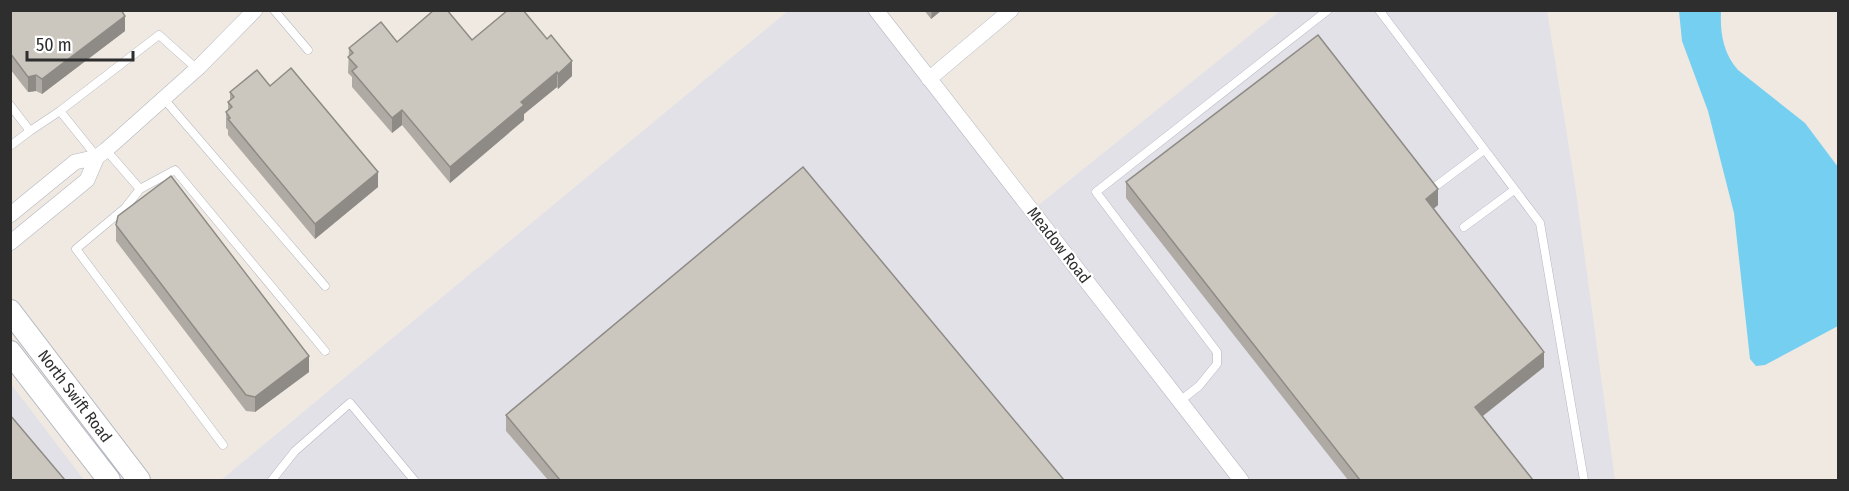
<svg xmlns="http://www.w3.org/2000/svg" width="1849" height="491" font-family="'Fira Sans Condensed',sans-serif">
<rect width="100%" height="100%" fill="#efe9e1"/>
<!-- industrial -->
<path fill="#e3e1e8" d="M788 11H884L1036 207 1280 11H1547L1575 185 1615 480H221Z
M11 384 84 480H11Z"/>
<!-- water -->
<path fill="#75cff0" d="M1679 11H1721C1720 33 1723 53 1738 70L1805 123 1838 167V326L1765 365 1756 366 1750 359 1734 213 1708 111 1682 41Z"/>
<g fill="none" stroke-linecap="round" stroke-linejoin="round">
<defs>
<path id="lane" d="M274 10 308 50
M1379 10 1540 223 1584 480
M164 99 325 286
M10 105 30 131 60 111 97 157
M60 111 159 35 197 69
M10 146 30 131
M106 150 140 189 125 208 76 249 223 445
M140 189 175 170 325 351
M1432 189 1484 150
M1464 227 1514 190
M1180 401 1199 386 1217 364V352L1096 192 1328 10
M272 480 295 451 350 403 414 480"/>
<path id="street" d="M876 10 1241 480
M929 79 1011 10
M10 215 75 162 97 157 106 150 199 67 255 10
M10 243 87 180 97 157"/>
<path id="secondary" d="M10 311 139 480
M10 352 109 480"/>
</defs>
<!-- lane casing -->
<use href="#lane" stroke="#b4b7c1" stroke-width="9"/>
<!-- street casing -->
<use href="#street" stroke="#b4b7c1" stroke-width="16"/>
<!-- secondary casing -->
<use href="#secondary" stroke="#b4b7c1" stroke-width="24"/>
<!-- lane -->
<use href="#lane" stroke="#fff" stroke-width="8"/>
<!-- street -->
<use href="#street" stroke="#fff" stroke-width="15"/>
<!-- secondary -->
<use href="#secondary" stroke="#fff" stroke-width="22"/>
</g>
<!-- wall -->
<path fill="#afaba4" d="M10 10 125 31 42 94 36 91 28 92 10 69Z
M924 10H942L931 19Z
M472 40 572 76 558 89 557 87 524 114V120L450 183 402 125 392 133 352 87V77L348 73 349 48 397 42Z
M270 86 378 187 315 239 228 135V130L226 128V112L228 111V102L230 100V92Z
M1126 182 1438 205 1434 208 1544 367 1483 416 1533 480H1348L1126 198Z
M116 225 309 372 255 412 246 411 116 241Z
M506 415 1064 480H548L506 431Z"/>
<!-- shaded-wall -->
<path fill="#8e8b86" d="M932 10H942L931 19Z
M125 16V31L42 94V79Z
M572 61V76L558 89V74Z
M557 72V87L524 114V120L450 183V167L521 102Z
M36 75V91L28 92V77Z
M402 110V125L392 133V118Z
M378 172V187L315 239V224Z
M1438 189V205L1426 215V199Z
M1544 352V367L1475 422V407Z
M309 356V372L255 412V397Z"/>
<!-- building -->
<path fill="#cbc7bf" stroke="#8e8b86" stroke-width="1.5" d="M10 10H121L125 16 42 79 36 75 28 77 10 53Z
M434 10H447L472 40 508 10H523L547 39 551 35 572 61 558 74 557 72 521 102 524 105 450 167 402 110 392 118 352 71 357 67 348 57 353 53 349 48 381 22 397 42Z
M1318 35 1438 189 1426 199 1544 352 1475 407 1533 480H1360L1126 182Z
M291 68 378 172 315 224 228 119 230 118 226 112 232 107 228 102 234 97 230 92 257 70 270 86Z
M803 167 1064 480H560L506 415Z
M171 176 309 356 255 397 246 395 116 225 118 216Z
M10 415 65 480H10Z"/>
<g text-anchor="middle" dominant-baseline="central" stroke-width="4.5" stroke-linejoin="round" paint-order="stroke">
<!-- street labels -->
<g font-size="16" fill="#2e2e2e" stroke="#fff">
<text transform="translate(1059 245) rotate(52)">Meadow Road</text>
<text transform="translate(75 396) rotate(53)">North Swift Road</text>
</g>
</g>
<!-- border -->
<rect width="1849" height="491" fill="none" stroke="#2e2e2e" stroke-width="24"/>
<!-- scale -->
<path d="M27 51v9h106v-9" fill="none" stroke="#2e2e2e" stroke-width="3"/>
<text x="36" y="51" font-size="18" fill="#2e2e2e" stroke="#ffffff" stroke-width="4.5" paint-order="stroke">50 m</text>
</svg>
